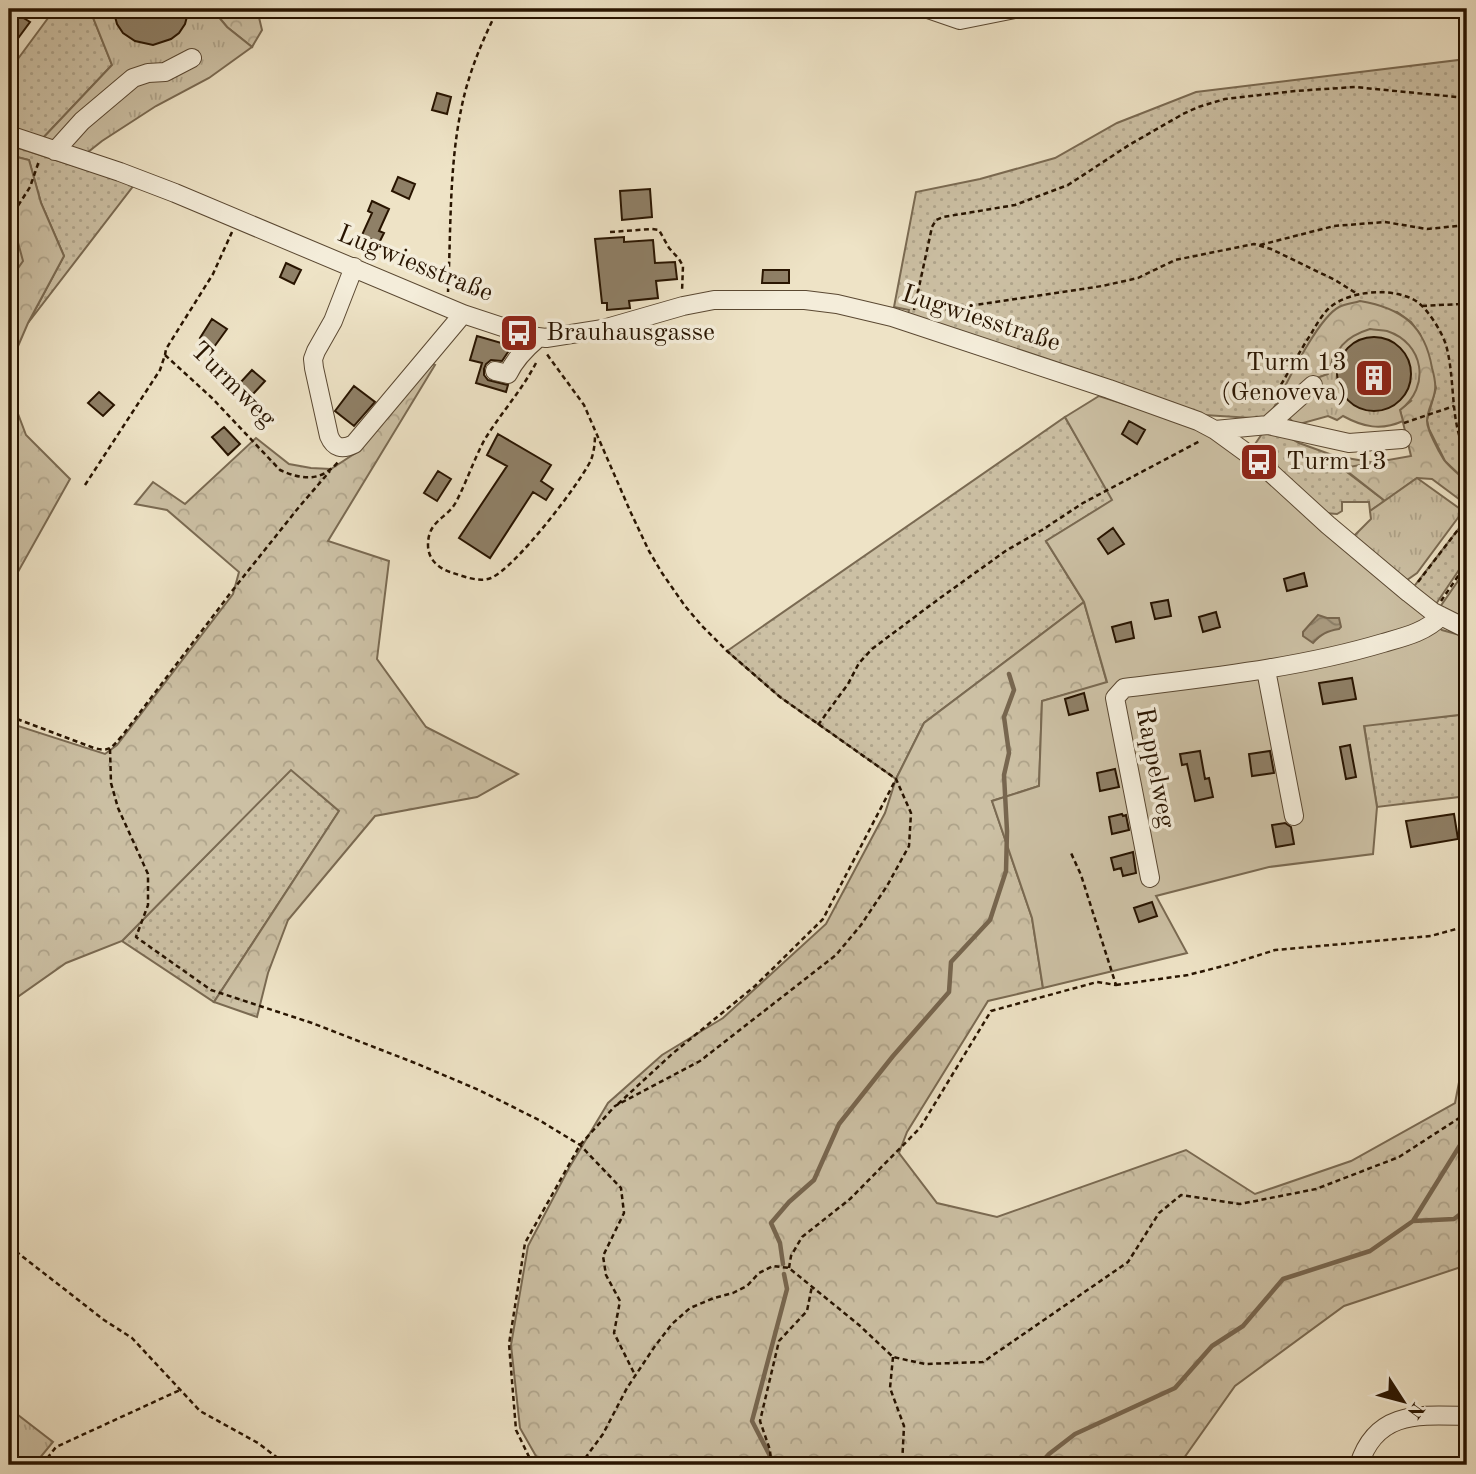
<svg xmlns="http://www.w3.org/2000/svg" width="1476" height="1474" font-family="'Old Standard TT',serif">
<defs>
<pattern id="grass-dots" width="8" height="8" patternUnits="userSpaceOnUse" patternTransform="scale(1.75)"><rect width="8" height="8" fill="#ccc0a4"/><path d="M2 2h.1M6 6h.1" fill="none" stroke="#afa48b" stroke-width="1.8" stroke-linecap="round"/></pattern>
<pattern id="forest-crowns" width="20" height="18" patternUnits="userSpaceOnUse" patternTransform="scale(1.75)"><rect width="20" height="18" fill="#ccc0a4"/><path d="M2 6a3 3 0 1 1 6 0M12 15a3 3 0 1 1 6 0" fill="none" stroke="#afa48b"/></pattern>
<pattern id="park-tufts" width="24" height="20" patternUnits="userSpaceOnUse" patternTransform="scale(1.75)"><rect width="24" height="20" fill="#ccc0a4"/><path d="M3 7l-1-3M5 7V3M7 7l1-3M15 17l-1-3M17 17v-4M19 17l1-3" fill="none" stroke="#afa48b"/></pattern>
<pattern id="water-waves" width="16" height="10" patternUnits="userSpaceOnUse" patternTransform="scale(1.75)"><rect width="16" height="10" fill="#ab9d83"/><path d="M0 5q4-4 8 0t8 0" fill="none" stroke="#8b7f69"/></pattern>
</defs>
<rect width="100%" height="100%" fill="#eee3c6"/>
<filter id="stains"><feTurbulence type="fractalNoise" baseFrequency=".00286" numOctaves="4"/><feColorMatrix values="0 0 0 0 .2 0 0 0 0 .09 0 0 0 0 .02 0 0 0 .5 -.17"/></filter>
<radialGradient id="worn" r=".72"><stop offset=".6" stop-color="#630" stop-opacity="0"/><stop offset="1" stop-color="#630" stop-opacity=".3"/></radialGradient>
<!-- grass -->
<path fill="url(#grass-dots)" stroke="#7a6a52" stroke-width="2" d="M54 10 92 15 112 65 41 140 9 128V71Z
M1467 59V482L1445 461 1429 429 1427 420 1436 388 1420 334 1411 322 1397 312 1338 308 1320 327 1302 356 1268 419 1204 415 907 318 909 310 894 307 916 192 980 179 1055 158 1117 123 1196 92Z
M9 145 134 185 28 323 64 256 41 203 29 160 9 155Z
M9 209 24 261 9 281Z
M1065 417 1113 500 1046 541 1084 602 924 723 896 779 780 697 727 651Z
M1268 425 1299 443 1335 456 1376 463 1343 469 1385 501 1370 511 1369 502H1342V511L1337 514 1325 513 1251 450Z
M1467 518V558L1434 607 1409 593Z
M1467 714V796L1377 807 1364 725Z
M291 769 339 811 214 1002 122 941Z"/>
<!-- forest -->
<path fill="url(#forest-crowns)" stroke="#7a6a52" stroke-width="2" d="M212 9H257L262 30 252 47 227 27Z
M9 155 29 160 41 203 64 256 28 323 9 367V281L23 261 9 209Z
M1360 301C1402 308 1425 326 1432 368 1434 375 1436 383 1435 390 1434 400 1427 410 1427 421 1427 430 1439 452 1444 460 1450 468 1460 475 1467 482V505L1432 479 1417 478 1385 501 1343 468 1411 456 1400 410 1411 401 1333 356 1329 374 1314 379 1268 419C1282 394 1315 320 1339 307 1345 304 1354 303 1360 301Z
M427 361 435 365 328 541 389 561 377 659 426 727 518 774 477 797 375 816 288 920 268 973 257 1017 214 1002 339 811 291 770 122 941 66 963 9 1003V723L105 754 117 745 233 594 239 572 167 510 135 504 153 482 185 504 256 438 289 464 311 468 331 469 360 450Z
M9 390 26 435 70 479 9 588V553L13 529 9 522Z
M1084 602 1107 683 1042 701 1039 786 992 801 1032 918 1043 988 988 1001 907 1132 899 1153 937 1203 997 1217 1186 1150 1255 1194 1351 1161 1455 1103 1467 1041V1265L1344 1306 1235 1386 1179 1465H541L520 1428 511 1345 528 1246 569 1168 608 1103 662 1055 723 1018 826 924 885 813 896 779 924 723Z"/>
<!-- park -->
<path fill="url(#park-tufts)" stroke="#7a6a52" stroke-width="2" d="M94 9H212L227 27 252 47 209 78 156 106 102 141 83 156 41 140 112 65 92 15Z
M1370 329C1375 330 1382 330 1387 331 1424 343 1431 387 1400 410L1403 421C1381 431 1363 427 1343 416L1337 420 1328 416 1296 425 1284 413 1314 379 1328 374C1336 349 1344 337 1370 329Z
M1417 478 1463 511 1417 573 1407 580 1352 538 1371 519 1370 511Z
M9 1408 53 1442 34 1465H9Z"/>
<!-- garden -->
<path fill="#ccc0a4" stroke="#7a6a52" stroke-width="2" d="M1099 396 1196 427 1230 447 1442 630 1467 637V714L1364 726 1377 807 1373 854 1269 867 1156 896 1187 953 1043 988 1032 918 992 801 1039 786 1042 701 1107 682 1084 602 1046 541 1112 500 1065 417Z
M1467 568V625L1440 607Z"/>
<!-- water -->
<path fill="url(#water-waves)" stroke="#77664f" stroke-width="2" d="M1318 615 1327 618H1339L1341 627 1339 629C1327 631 1321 634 1313 643L1303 636V632Z"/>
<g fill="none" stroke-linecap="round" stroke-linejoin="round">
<!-- stream -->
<path stroke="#77664f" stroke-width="4.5" d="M1413 1221 1467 1134
M783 1264 780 1243 771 1223 789 1202 814 1180 839 1124 893 1056 949 992 951 962 990 920 1006 871 1007 831 1004 775 1009 753 1004 717 1014 690 1009 674
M768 1465 770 1456 752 1421 787 1289 784 1274
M1039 1465 1049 1454 1075 1434 1175 1388 1212 1346 1243 1326 1283 1279 1370 1251 1413 1221 1454 1219 1467 1209"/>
</g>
<!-- building -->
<path fill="#8f8067" stroke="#281400" stroke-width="2" d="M9 9 30 22 19 37 17 35 9 46Z
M113 9H189L185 24 179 33 171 39 153 45 135 41 123 33 117 24Z
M437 93 451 97 447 114 432 110Z
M398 177 415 184 409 199 392 191Z
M650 189 652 217 622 220 620 191Z
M372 201 389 209 379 231 384 233 379 243 362 235 372 213 368 211Z
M624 237V242L653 240 655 263 675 262 677 279 656 281 658 298 629 301 630 308 607 310V303H602L595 239Z
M286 263 301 270 294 284 280 277Z
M763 270H789V283H762Z
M212 319 227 329 214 347 200 338Z
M477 336 512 346 502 361 491 360 486 364 484 369V375L488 380 508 385 506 392 476 383 482 363 470 360Z
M1337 374a37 37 0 1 1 74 0a37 37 0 1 1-74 0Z
M252 370 265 381 253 394 240 383Z
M354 386 375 402 354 426 335 411Z
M99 392 114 405 103 416 88 403Z
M1129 421 1145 430 1137 444 1122 434Z
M224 427 240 444 228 455 212 437Z
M498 434 551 465 541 481 553 489 546 500 533 492 490 558 459 538 507 466 487 455Z
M438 471 451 479 437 501 424 493Z
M1113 528 1124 544 1108 554 1098 539Z
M1304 573 1307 586 1287 591 1284 579Z
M1168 600 1171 616 1155 619 1151 603Z
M1216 612 1220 627 1203 632 1199 617Z
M1131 622 1134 638 1116 642 1112 627Z
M1352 678 1356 699 1323 704 1319 683Z
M1084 693 1088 710 1069 715 1065 699Z
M1350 745 1356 777 1346 779 1340 747Z
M1200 751 1205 779 1209 778 1213 797 1195 801 1187 764 1182 765 1180 754Z
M1270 751 1274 773 1252 776 1249 754Z
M1115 769 1119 787 1100 791 1097 773Z
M1122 814 1123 816 1126 815 1129 830 1112 834 1109 817Z
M1454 814 1458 839 1411 847 1406 821Z
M1285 823 1291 827 1294 844 1276 847 1272 825Z
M1133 852 1136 873 1123 876 1121 868 1114 870 1111 858Z
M1152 902 1157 916 1139 922 1134 908Z"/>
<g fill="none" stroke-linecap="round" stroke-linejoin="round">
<defs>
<path id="minor" d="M928 9 960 20 1015 9
M9 135 120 172 175 193 463 314 530 336 546 338 603 329 683 306 714 300H805L837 304 892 317 1109 389 1198 421 1215 430 1259 462 1328 525 1409 593 1433 612 1467 629
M55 151 82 121 133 78 148 73 165 72 192 58
M354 267 333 321 316 351 313 359 314 368 329 436C334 448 342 450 354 444L463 314
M495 371 508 374C515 359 525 349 538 338
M1268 425 1313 385
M1215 430 1268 425 1349 443 1402 439
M1266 670 1294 816
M1150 878 1115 698 1124 688C1211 677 1299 668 1383 643 1404 637 1426 632 1441 616
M1359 1465C1376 1410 1420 1415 1467 1416"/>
</defs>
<!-- minor casing -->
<use href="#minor" stroke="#5a4832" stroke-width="20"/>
<!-- path -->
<path stroke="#281400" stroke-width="2.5" stroke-dasharray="5 3.5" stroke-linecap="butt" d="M9 220 30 187 39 161
M610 232 652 229 659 230 669 248 679 259 683 266 682 292
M1260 245 1334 226 1385 222 1427 229 1467 225
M448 292C451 232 449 168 461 110 468 74 482 41 498 9
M1422 306 1460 304 1467 302
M914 310 932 227 936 220 943 217 1015 205 1068 185 1129 145 1183 114 1198 107 1225 99 1295 91 1355 87 1467 98
M928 312 1102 286 1138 278 1175 260 1254 244 1271 249 1335 280 1359 295
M165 355 212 398 280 470C302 480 321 482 338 462
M536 363C522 390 501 413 485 439 474 459 467 481 456 502 447 519 428 520 428 545 428 559 438 568 450 572 463 576 479 583 491 578 515 568 579 485 591 460 594 452 595 443 595 434
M1272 399C1286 378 1297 355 1311 334 1316 325 1322 315 1329 308 1350 290 1393 287 1416 301 1428 309 1442 332 1446 345 1456 381 1449 422 1467 455
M1404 423 1454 406
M85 485 160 370 165 355 166 349 213 274 232 232
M1418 582 1467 518
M1441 601 1467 563
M9 716 94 748C110 752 111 748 122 736L232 591 299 507 330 471
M818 725 848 684 859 663 872 649 940 598 1007 550 1042 530 1083 503 1200 441
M110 749 111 783 118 808 148 874V905L136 937 211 990 312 1023 415 1063 479 1090 539 1120 580 1145 621 1188 624 1213 603 1256 606 1275 620 1301 614 1333 635 1375
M1116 985 1188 975 1231 964 1275 950 1431 936 1467 926
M618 1104 672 1054 755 986 823 919 896 779
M9 1246 104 1320 132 1338 200 1411 258 1443 287 1465
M789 1268 791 1256 802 1237 850 1199 920 1128 991 1011 1097 982 1116 985 1081 875 1071 853
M893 1357 890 1388 904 1426 902 1465
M42 1465 56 1447 180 1390
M533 1465 516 1430 509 1344 525 1243 580 1145 615 1106 700 1061 836 955 861 925 887 886 909 846 911 813 896 779 780 697 727 651 702 626 685 606 662 573 649 551 631 513 584 405 546 353
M580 1465 603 1434 627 1388 655 1346 672 1324 690 1308 714 1298 733 1293 747 1286 759 1273 773 1266 789 1268 859 1325 893 1357 925 1364 983 1362 1128 1262 1159 1213 1181 1195 1240 1204 1316 1189 1399 1157 1467 1113
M771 1465 770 1450 760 1421 779 1341 807 1311 812 1286"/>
<!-- minor -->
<use href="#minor" stroke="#f4edda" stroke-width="18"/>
</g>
<!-- icons -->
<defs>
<symbol id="bus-square" viewBox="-11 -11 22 22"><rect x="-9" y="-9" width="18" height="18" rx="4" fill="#8f2418" stroke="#f4edda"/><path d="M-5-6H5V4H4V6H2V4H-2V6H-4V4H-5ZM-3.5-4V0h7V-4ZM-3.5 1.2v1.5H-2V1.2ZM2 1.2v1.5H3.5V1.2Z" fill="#fff"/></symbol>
<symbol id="building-square" viewBox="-11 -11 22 22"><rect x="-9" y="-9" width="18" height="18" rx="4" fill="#8f2418" stroke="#f4edda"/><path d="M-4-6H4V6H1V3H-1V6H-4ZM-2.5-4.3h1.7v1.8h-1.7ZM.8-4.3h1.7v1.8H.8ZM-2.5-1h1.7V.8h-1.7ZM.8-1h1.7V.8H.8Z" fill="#fff"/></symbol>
</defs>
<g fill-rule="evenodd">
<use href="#bus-square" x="497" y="311" width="44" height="44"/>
<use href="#building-square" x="1352" y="356" width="44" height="44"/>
<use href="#bus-square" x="1237" y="440" width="44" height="44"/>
</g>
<g text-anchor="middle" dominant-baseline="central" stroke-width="7" stroke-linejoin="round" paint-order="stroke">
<!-- street labels -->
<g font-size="26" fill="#281400" stroke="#f4edda">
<text transform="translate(415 264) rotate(22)">Lugwiesstraße</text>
<text transform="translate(981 319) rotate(18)">Lugwiesstraße</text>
<text transform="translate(233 385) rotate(45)">Turmweg</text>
<text transform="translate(1155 768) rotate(79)">Rappelweg</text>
</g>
<!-- poi labels -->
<g font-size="26" fill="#281400" stroke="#f4edda" text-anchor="start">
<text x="546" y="333">Brauhausgasse</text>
<text x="1347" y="363" text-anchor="end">Turm 13<tspan x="1347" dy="30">(Genoveva)</tspan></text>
<text x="1286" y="462">Turm 13</text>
</g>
</g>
<!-- margin -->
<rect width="1476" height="1474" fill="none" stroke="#eee3c6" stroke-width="35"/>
<rect x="10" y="10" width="1455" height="1453" fill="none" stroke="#281400" stroke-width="3.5"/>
<rect x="18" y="18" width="1441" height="1439" fill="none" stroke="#281400" stroke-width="2"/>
<!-- north arrow -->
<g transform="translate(1403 1401) rotate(126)" stroke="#f4edda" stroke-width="5" paint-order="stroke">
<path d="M0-5L12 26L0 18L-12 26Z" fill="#281400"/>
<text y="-10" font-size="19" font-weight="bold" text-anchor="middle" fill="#281400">N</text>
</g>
<rect width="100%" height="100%" filter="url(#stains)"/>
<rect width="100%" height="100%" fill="url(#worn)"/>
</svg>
